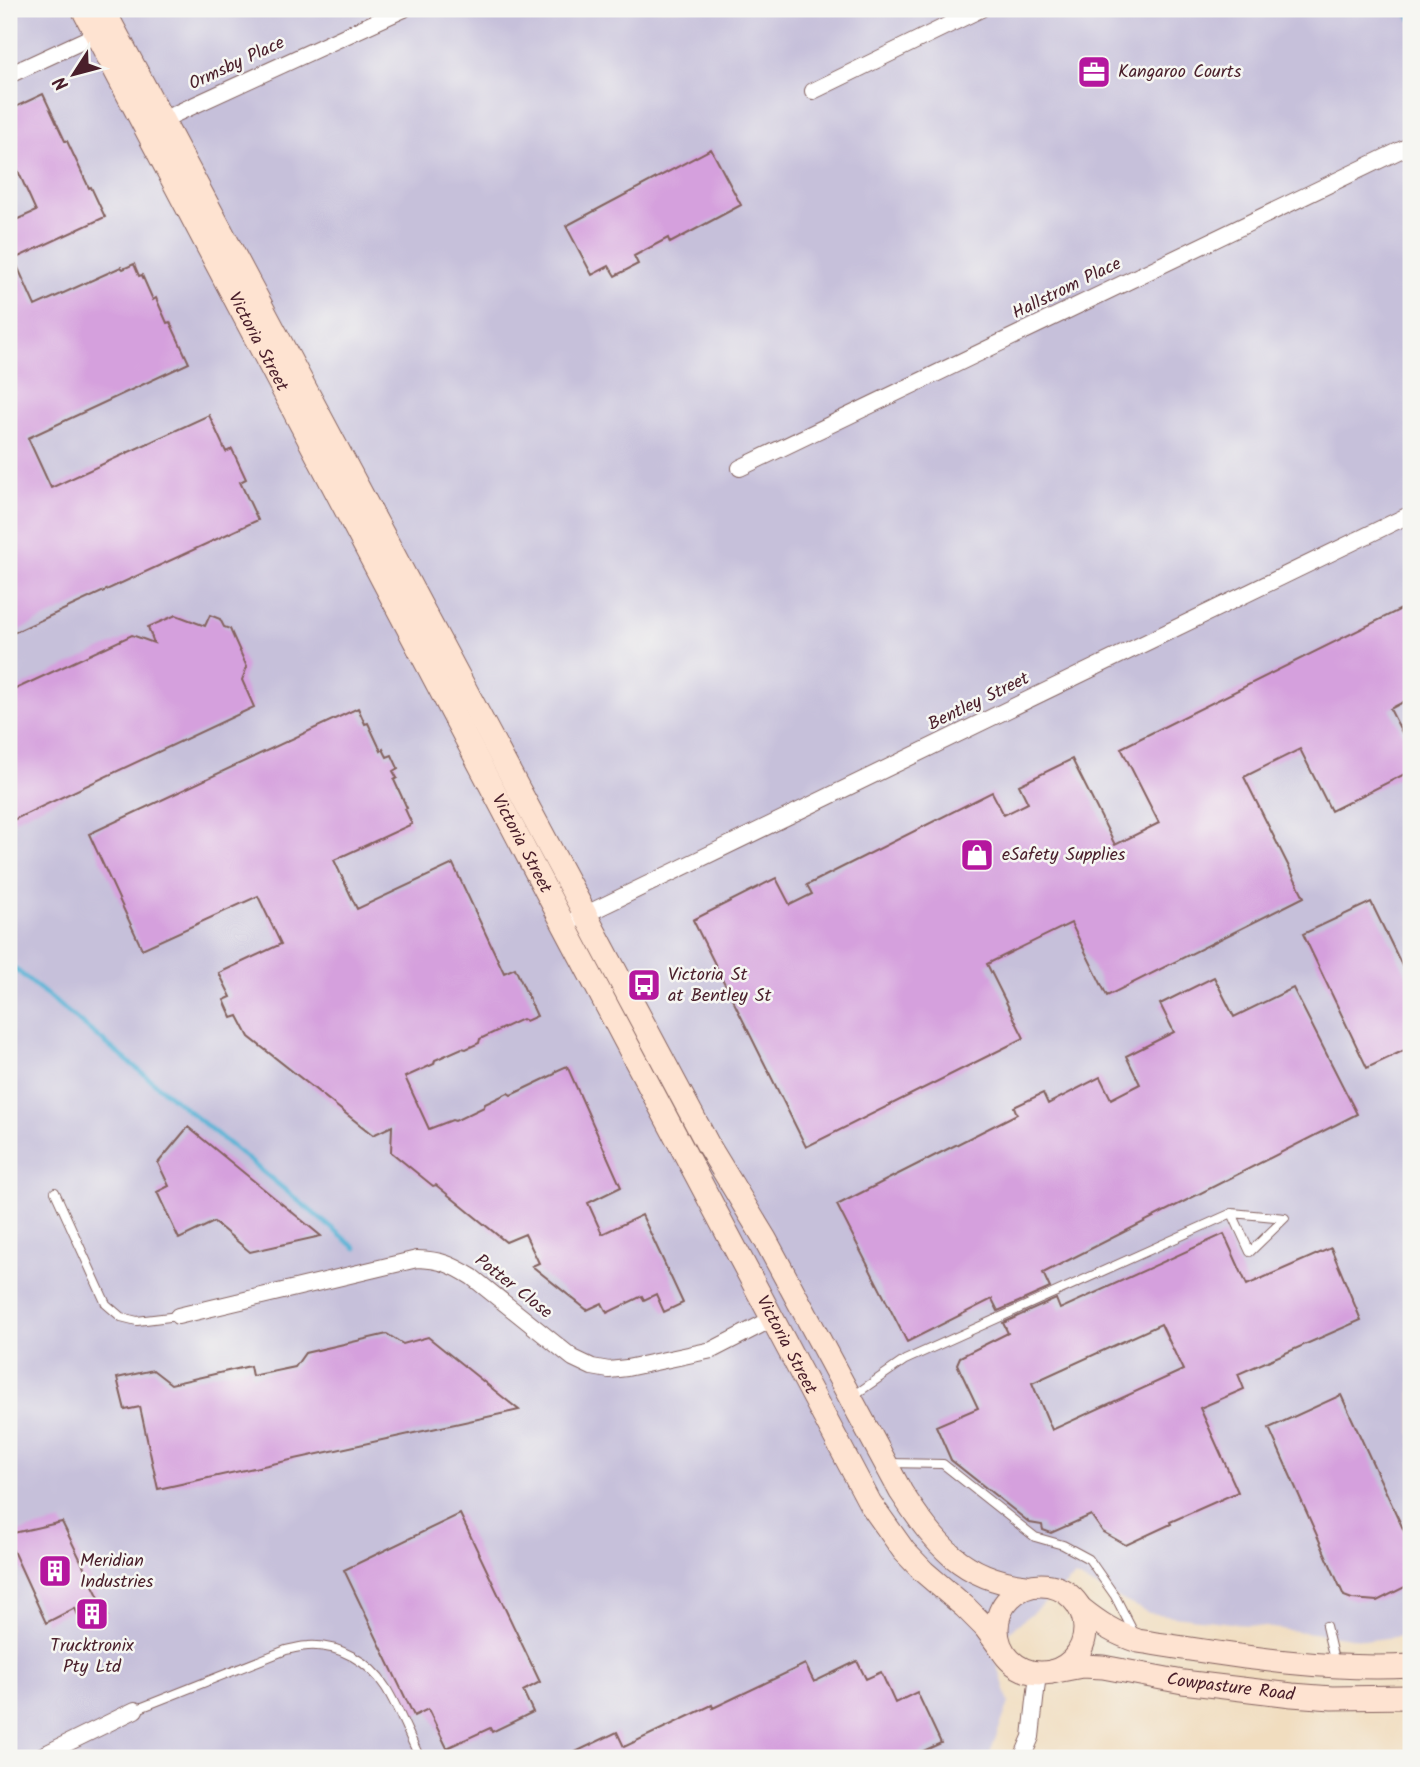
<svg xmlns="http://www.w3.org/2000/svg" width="1420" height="1767" font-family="Kalam,sans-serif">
<rect width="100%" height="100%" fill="#f6f6f2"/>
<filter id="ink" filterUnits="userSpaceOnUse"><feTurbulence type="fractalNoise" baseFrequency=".0143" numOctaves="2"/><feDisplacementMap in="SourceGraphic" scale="14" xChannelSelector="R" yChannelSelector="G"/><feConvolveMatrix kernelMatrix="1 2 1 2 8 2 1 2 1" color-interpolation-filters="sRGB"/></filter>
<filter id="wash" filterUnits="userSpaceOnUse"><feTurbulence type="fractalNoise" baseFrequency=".00686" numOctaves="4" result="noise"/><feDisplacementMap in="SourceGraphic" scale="28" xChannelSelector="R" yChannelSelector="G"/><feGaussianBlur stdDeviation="1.57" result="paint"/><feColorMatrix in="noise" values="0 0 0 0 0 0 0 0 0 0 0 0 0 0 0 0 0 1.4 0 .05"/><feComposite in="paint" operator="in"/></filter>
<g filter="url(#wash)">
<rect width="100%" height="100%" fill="#f1ddbf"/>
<!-- industrial -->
<path fill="#c6c0da" d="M9 9H1411V1635L1370 1640 1149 1613 1075 1577 992 1646 1009 1703 988 1758H9Z"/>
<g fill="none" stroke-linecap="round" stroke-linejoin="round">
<!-- stream -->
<path stroke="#58b4d6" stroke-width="4.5" d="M1404 9 1411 19
M9 964 356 1248"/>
</g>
<g id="blocks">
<!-- building -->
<path fill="#d5a0dd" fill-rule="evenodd" d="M43 94 65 141H67L89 188 91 187 105 217 14 259 35 306 121 267 123 269 134 264 139 276 142 275 153 300 156 298 167 323 170 322 189 363 28 438 51 488 209 415 226 452 232 449 246 479 240 482 258 520 9 635V223L36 211 9 151V110Z
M711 149 741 205 670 243 668 238 634 256 638 264 615 276 609 266 592 275 566 226Z
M1411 604V698L1390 709 1411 750V771L1331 811 1300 749 1244 777 1304 897 1107 996 1071 923 987 964 1024 1038 806 1147 693 920 776 878 790 905 812 894 807 885 992 792 1004 815 1028 803 1019 785 1072 759 1115 845 1159 823 1121 748Z
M176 615 205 626 210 615 220 619 224 627 230 629 247 667 242 680 254 707 9 822V692L132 635 154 643 148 627Z
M358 708 365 724 368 723 381 751 383 749 387 757 392 755 398 768 393 771 397 778 394 780 407 808 405 809 412 824 334 860 357 909 453 864 504 973 515 968 537 1016 526 1021 522 1019 480 1039 479 1043 466 1049 462 1048 435 1060 434 1064 405 1077 429 1129 452 1120 455 1121 484 1107 485 1104 508 1093 511 1095 555 1074 556 1071 567 1066 621 1187 588 1203 602 1234 642 1215 683 1303 664 1312 656 1294 644 1300 642 1296 607 1313 602 1303 587 1310 532 1266 539 1263 525 1234 506 1242 436 1185 433 1186 391 1152 392 1126 373 1135 249 1037 238 1016 232 1018 224 1000 231 997 219 973 281 944 258 896 142 949 89 834Z
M1371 902 1411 984V1047L1367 1068 1303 934Z
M1214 977 1234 1017 1293 988 1357 1114 1043 1273 1050 1288 998 1311 992 1299 907 1342 837 1205 1017 1114 1014 1107 1043 1093 1048 1104 1100 1077 1111 1099 1140 1084 1126 1056 1174 1032 1160 1004Z
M188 1127 321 1236 250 1252 214 1222 179 1239 157 1192 169 1186 158 1163Z
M1224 1234 1247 1285 1331 1248 1361 1320 1238 1374 1244 1389 1200 1408 1238 1492 1170 1522 1171 1524 1126 1545 1103 1532 1091 1515 1051 1533 1043 1530 1042 1525 1030 1523 951 1460 936 1426 978 1408 957 1364 960 1357 1008 1333 1003 1323 1056 1299 1060 1309ZM1161 1324 1183 1370 1052 1430 1032 1383Z
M387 1334 403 1344 428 1337 519 1410 158 1489 140 1407 125 1410 117 1378 153 1370 171 1384 250 1366 252 1376 295 1367 305 1353Z
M1341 1395 1411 1546V1584L1377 1601 1352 1599 1344 1596 1269 1428Z
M460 1514 540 1682 523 1691 533 1712 492 1732 490 1728 447 1748 428 1709 414 1716 344 1570Z
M62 1522 108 1616 83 1627 75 1608 46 1623 9 1542V1534Z
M857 1661 866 1679 881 1672 895 1703 917 1692 941 1743 919 1753 922 1758H563L617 1732 624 1747 712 1705 713 1708 805 1664 814 1682Z"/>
</g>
</g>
<g filter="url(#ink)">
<use href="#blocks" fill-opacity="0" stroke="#84625f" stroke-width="2"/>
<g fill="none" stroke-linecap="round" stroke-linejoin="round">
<defs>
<path id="lane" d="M55 1192 106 1304 121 1317 137 1321 178 1316
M853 1396 905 1360 1232 1213 1250 1252 1285 1218 1232 1213
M888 1463 943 1464 1035 1537 1063 1545 1089 1559 1115 1596 1135 1635
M1326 1626 1335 1664
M135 1710 286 1650C293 1649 301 1646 308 1646 339 1644 370 1662 386 1688 399 1709 409 1736 420 1758"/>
<path id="street" d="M9 75 104 31
M813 91 981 9
M162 120 404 9
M740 468 1411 145
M576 919 1411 514
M178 1316 417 1259C441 1260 451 1264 472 1277L573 1358 592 1367 609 1370 627 1368 712 1350 772 1319
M37 1758 135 1710
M1022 1758 1031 1737 1038 1673"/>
<g id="secondary">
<path id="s1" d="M83 9 564 925 870 1503 904 1551 924 1572 965 1607 985 1627 1002 1650"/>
<path d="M103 9 708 1145 765 1239 901 1492C935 1544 962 1579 1026 1586"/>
<circle cx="1041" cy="1629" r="44"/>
<path d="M1080 1608C1100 1624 1114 1633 1138 1641 1229 1655 1319 1671 1411 1666"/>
<path id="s2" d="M1051 1672 1082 1666 1103 1667 1183 1682 1292 1695 1332 1698 1411 1697"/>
</g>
</defs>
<!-- lane casing -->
<use href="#lane" stroke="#84625f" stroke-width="10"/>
<!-- street casing -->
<use href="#street" stroke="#84625f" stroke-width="18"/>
<!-- secondary casing -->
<use href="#secondary" stroke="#84625f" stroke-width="25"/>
<!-- lane -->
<use href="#lane" stroke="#fff" stroke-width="8"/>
<!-- street -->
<use href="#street" stroke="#fff" stroke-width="16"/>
<!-- secondary -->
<use href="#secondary" stroke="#fee3d1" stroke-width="23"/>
</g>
</g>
<!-- icons -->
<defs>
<symbol id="office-square" viewBox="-11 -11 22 22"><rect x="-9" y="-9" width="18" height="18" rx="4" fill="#b5179e" stroke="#f6f6f2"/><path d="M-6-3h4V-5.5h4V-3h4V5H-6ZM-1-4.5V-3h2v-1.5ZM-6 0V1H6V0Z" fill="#fff"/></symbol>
<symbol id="shop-square" viewBox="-11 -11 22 22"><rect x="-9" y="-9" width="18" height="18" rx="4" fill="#b5179e" stroke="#f6f6f2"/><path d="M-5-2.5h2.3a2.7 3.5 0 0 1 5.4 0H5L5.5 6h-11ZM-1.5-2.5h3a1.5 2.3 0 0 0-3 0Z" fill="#fff"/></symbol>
<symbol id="bus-square" viewBox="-11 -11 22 22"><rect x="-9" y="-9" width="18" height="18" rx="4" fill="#b5179e" stroke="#f6f6f2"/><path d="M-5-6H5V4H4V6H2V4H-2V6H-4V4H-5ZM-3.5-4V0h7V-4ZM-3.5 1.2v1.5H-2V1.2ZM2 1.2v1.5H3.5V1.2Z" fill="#fff"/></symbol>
<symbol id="building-square" viewBox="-11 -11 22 22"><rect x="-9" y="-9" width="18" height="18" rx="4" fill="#b5179e" stroke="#f6f6f2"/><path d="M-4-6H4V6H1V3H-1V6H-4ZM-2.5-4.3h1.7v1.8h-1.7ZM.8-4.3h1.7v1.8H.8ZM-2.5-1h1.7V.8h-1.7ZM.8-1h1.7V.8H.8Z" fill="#fff"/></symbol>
</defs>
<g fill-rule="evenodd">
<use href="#office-square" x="1075" y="53" width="38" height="38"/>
<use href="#shop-square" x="958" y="836" width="38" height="38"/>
<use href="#bus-square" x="625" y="966" width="38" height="38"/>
<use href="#building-square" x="36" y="1552" width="38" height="38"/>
<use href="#building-square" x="73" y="1595" width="38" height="38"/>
</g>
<g text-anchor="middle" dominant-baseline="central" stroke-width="5" stroke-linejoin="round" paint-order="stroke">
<!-- street labels -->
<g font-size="18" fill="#4a1f2b" stroke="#f6f6f2">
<text transform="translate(237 64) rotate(-25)">Ormsby Place</text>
<text transform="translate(1067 289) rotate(-26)">Hallstrom Place</text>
<text stroke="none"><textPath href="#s1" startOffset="376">Victoria Street</textPath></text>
<text transform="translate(979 702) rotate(-26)">Bentley Street</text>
<text stroke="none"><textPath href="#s1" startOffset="943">Victoria Street</textPath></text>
<text transform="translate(513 1287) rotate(38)">Potter Close</text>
<text stroke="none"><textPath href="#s1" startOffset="1510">Victoria Street</textPath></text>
<text stroke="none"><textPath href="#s2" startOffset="182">Cowpasture Road</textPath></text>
</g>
<!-- poi labels -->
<g font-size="18" fill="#4a1f2b" stroke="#f6f6f2" text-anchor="start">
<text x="1118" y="72">Kangaroo Courts</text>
<text x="1002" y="855">eSafety Supplies</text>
<text x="668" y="975">Victoria St<tspan x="668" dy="21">at Bentley St</tspan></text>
<text x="80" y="1561">Meridian<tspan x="80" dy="21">Industries</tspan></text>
<text x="92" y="1646" text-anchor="middle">Trucktronix<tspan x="92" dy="21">Pty Ltd</tspan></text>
</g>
</g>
<!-- margin -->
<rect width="1420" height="1767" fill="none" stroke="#f6f6f2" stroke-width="35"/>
<!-- north arrow -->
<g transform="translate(74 74) rotate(234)" stroke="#f6f6f2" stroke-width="5" paint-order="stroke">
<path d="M0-5L12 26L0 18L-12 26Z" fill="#4a1f2b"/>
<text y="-10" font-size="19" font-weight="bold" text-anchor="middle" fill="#4a1f2b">N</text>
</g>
</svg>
